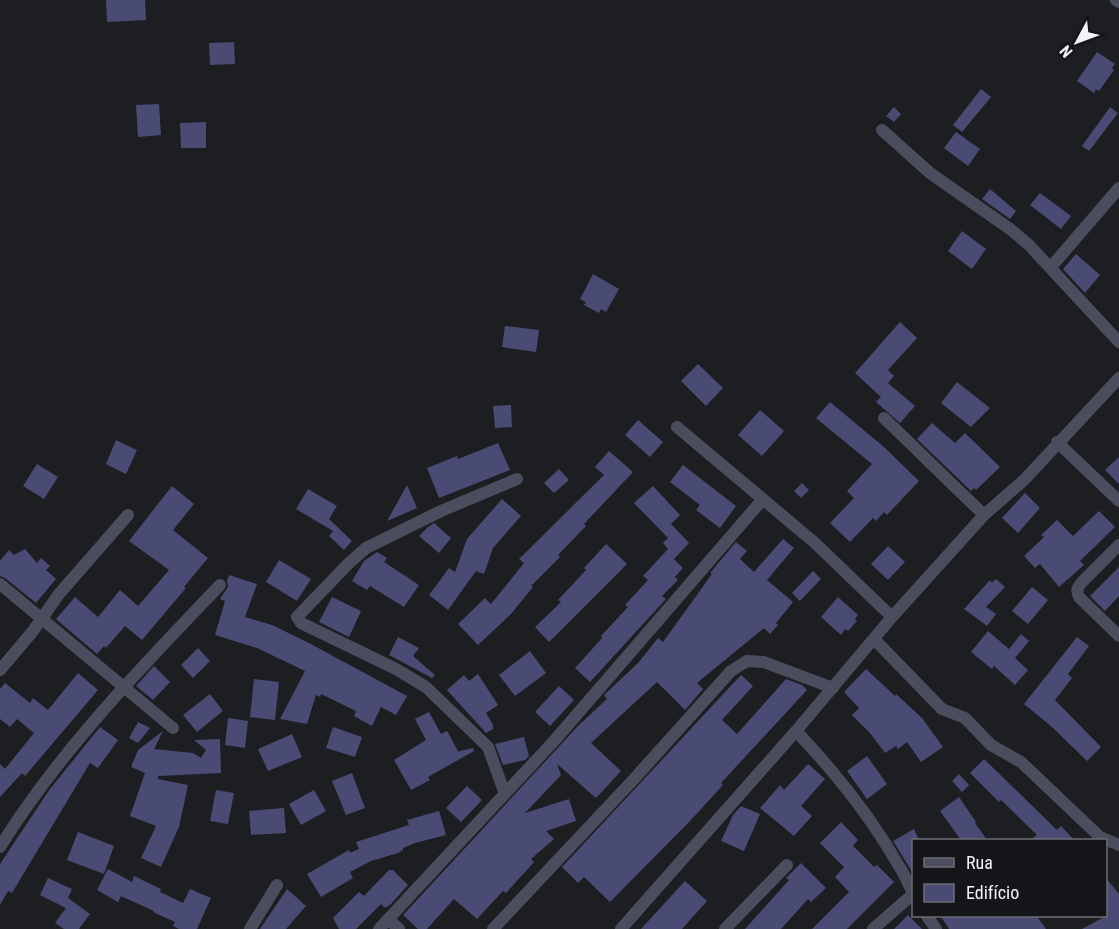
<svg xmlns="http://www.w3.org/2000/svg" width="1119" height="929" font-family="'Roboto Condensed',sans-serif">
<rect width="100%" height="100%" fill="#1d1e22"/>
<!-- building -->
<path fill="#494b74" d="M106 0H145L146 20 107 22Z
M234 42 235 64 210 65 209 43Z
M1097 52 1115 64 1112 68 1114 70 1099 91 1096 89 1094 93 1077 81Z
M981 89 991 97 962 132 953 125Z
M159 104 161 135 138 137 136 105Z
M894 107 901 114 894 122 886 116Z
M1110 107 1118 113 1089 151 1082 146Z
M206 122V148H181L180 123Z
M956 132 980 149 968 166 944 148Z
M990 189 1016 211 1010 219 982 199Z
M1040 193 1071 216 1061 229 1030 205Z
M962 231 986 249 972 269 948 251Z
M1076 254 1100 275 1085 293 1063 269Z
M593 274 619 289 606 312 601 309 599 313 584 305 586 302 580 299Z
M900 322 917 338 888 370 894 376 888 383 915 406 900 423 876 402 881 397 855 373Z
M505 326 539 330 536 352 502 347Z
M698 364 723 388 706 406 681 381Z
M957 382 990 408 971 427 941 403Z
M830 402 884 447 919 481 887 515 884 512 876 521 873 518 850 542 830 523 854 498 847 491 872 464 816 418Z
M511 405 512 427 495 428 493 406Z
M760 410 784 431 762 456 738 435Z
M638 420 663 442 650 457 625 435Z
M932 423 955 443 965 433 1000 467 976 490 974 488 971 491 917 439Z
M116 440 137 450 126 474 106 464Z
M498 443 510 470 439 498 427 468 457 456 458 459Z
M609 451 633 472 584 524 586 526 558 555 560 557 531 586 533 587 511 614 478 645 458 624 485 598 491 604 524 563 519 559 604 475 595 467Z
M1119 457V484L1105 470Z
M37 464 58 477 44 499 23 486Z
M683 465 736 506 720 528 696 510 700 505 670 482Z
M559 469 569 480 554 493 544 483Z
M802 483 809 490 801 498 794 491Z
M407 485 417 508 387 521Z
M172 486 194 504 173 530 208 558 184 587 186 588 142 640 125 626 106 648 104 646 97 654 56 619 75 597 98 617 120 590 138 606 169 570 129 541Z
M653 486 680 515 671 524 689 543 674 559 683 568 675 577 678 580 662 596 666 599 590 682 575 668 602 638 601 636 628 607 625 605 648 580 643 576 668 549 663 543 668 538 634 503Z
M308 489 337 506 329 519 352 541 344 550 329 536 333 531 296 509Z
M1025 493 1040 508 1018 533 1002 518Z
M502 499 521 516 493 548 484 574 476 571 448 610 429 595 449 568 455 572 467 539Z
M1099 511 1115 527 1080 561 1084 565 1059 587 1040 564 1035 568 1024 556 1044 537 1041 535 1057 520 1073 536Z
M434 523 451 538 439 553 419 536 428 527Z
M783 539 794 548 767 580 793 602 776 623 778 625 770 634 764 628 697 683 703 689 685 710 657 682 591 743 621 771 596 798 557 764 561 775 525 813 569 799 576 821 546 831 554 839 531 859 534 862 506 893 503 891 477 919 454 899 427 929H418L403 915 578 726 607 699 604 695 638 663 658 638 663 642 712 574 710 573 736 542 747 551 740 559 754 572Z
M606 544 627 564 549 642 535 627 561 602 558 600 586 570 584 568Z
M888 546 905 562 888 580 871 564Z
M25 549 37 563 41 558 50 566 46 570 56 579 36 603 5 578 0 576V561L9 550 14 555Z
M377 552 387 558 384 562 419 585 404 607 370 586 367 590 352 581 364 561Z
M279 560 311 579 297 601 266 582Z
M1119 567V596L1105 611 1090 596Z
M813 571 821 579 800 601 792 593Z
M229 575 257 584 245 617 272 625 307 642 407 696 396 715 381 707 372 726 354 716 356 711 321 694 320 697 316 695 307 724 280 719 305 671 257 648 215 635 225 601 220 599 228 587 227 581Z
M996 579 1005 587 986 607 996 614 987 626 964 609 990 580 992 583Z
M1032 587 1048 600 1028 624 1012 611Z
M332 597 361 611 349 637 319 622Z
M838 597 858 615 855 619 857 621 848 631 845 629 841 635 821 617Z
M988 631 1009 649 1021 634 1029 641 1015 658 1028 670 1015 685 994 666 992 669 971 652Z
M398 637 419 648 413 656 435 675 432 678 389 655Z
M1077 637 1089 646 1068 674 1072 678 1055 700 1101 747 1087 761 1052 727 1024 704Z
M198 648 210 661 193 678 181 665Z
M530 651 546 673 515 696 499 675Z
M154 666 170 682 153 700 136 686Z
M866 669 895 696 896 694 922 718 943 747 921 762 907 742 898 749 896 746 885 753 870 733 852 715 859 708 844 692Z
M78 673 98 690 25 776 22 773 0 797V764L5 769 34 733 17 719 10 727 0 719V689L5 683 30 703 33 698 48 710Z
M478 674 498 705 486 713 493 725V729L486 733 447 690 464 675 469 681Z
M741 675 753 686 722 720 737 734 786 679 802 685 807 690 721 783 723 785 690 821 610 902 584 877 578 883 562 867Z
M254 679 279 682 275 720 250 717Z
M559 686 574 700 550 726 535 712Z
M210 694 223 711 197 732 183 715Z
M429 712 441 734 447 731 458 751 456 752 473 748 474 751 428 777 430 780 411 790 394 760 426 740 415 719Z
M228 718 248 721 245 748 225 745Z
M138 722 150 728 138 743 129 738Z
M100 727 118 740 98 768 90 763 12 893 8 891 0 905V864L50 789Z
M333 727 362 737 355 757 326 748Z
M163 731 154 749 193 753 201 758 206 750 194 740 220 739 221 773 158 776V779L188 785 179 827 161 867 141 858 156 826 130 816 145 773 131 767 138 750Z
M292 734 302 757 268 771 258 749Z
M524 737 529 756 525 760 503 765 495 744Z
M867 756 887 784 867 799 847 771Z
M984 759 1057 830 1061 826 1074 840H1030L1037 835 1001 800 999 802 970 773Z
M808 764 825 779 801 806 812 816 794 836 760 808 780 785 784 790Z
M352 773 365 808 346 815 332 781Z
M959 774 969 785 962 792 952 781Z
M467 786 482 800 461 822 446 808Z
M216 790 234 793 228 824 210 821Z
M314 790 326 811 301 825 289 804Z
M959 797 976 822 975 823 987 840H961L940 811Z
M741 806 760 814 744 851 721 841 733 815Z
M284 808 286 833 251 835 249 811Z
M439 811 446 835 415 843 403 848V850L398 853 371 861 350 872 353 878 321 897 307 874 349 850 350 853 359 849 356 842 409 825 407 820Z
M841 822 858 840 853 846 874 867 877 865 894 882 847 929H812L849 892 835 877 844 867 820 843Z
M914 829 919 840H914V875L893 841Z
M78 832 114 846 104 874 67 860Z
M801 863 826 888 811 902 808 899 781 929H745L789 880 786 878Z
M108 869 132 882 134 876 161 889 160 892 183 903 190 889 211 898 197 929H179L173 926 175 922 153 912 154 911 121 896 118 902 97 890Z
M389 870H393L408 885 391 904 385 908 381 904 356 929H339L333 918 359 892 364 896Z
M48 878 72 889 68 898 90 914 79 929H64L55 923 66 908 40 895Z
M1106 878 1119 894V929H1082L1106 916Z
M685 881 707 901 682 929H641Z
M287 889 306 906 286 929H260Z
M908 915 922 929H894Z
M940 915H1036L1046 929H949Z"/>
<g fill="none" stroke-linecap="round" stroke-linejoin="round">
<!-- street -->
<path stroke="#4b4d5f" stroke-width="12" d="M1116 0 1119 2
M882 130 930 173 1010 229 1029 245 1119 342
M1051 267 1119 188
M884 418 984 515
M677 427 815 543 892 617
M1057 442 1119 501
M1119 545 1082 582C1077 588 1076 590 1079 597L1119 636
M0 584 173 728
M874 639 942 709 965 718 991 745 1021 762 1100 837 1119 845
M0 670 33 631 59 594 128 515
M796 731C835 772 871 817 899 866 905 875 909 886 914 895
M505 794 488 747 426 687 396 669 301 623 297 617 349 563 366 548 441 511 517 479
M0 847C61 749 141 668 220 585
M927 916 936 929
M388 919 399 929
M250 929 277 885
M379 929 554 741 763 499
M493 929 634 779 731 671 747 661 764 662 833 688
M621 929 796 731 892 617 984 515 1025 479 1119 378
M725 929 787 865
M873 929 913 894"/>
</g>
<!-- legend -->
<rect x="912" y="839" width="195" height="78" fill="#141519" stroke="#6d6e71" stroke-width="1.5"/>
<rect x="924" y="858" width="30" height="9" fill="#4b4d5f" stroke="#6d6e71" stroke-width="1.5"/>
<text x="966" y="869" font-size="18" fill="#f3f3f6">Rua</text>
<rect x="924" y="884" width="30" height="18" fill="#494b74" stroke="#6d6e71" stroke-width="1.5"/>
<text x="966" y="899" font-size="18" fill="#f3f3f6">Edifício</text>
<!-- north arrow -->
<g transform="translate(1077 42) rotate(229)" stroke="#141519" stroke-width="4.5" paint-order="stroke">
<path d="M0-4.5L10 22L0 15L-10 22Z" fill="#f3f3f6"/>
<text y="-9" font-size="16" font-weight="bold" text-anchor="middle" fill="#f3f3f6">N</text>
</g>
</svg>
